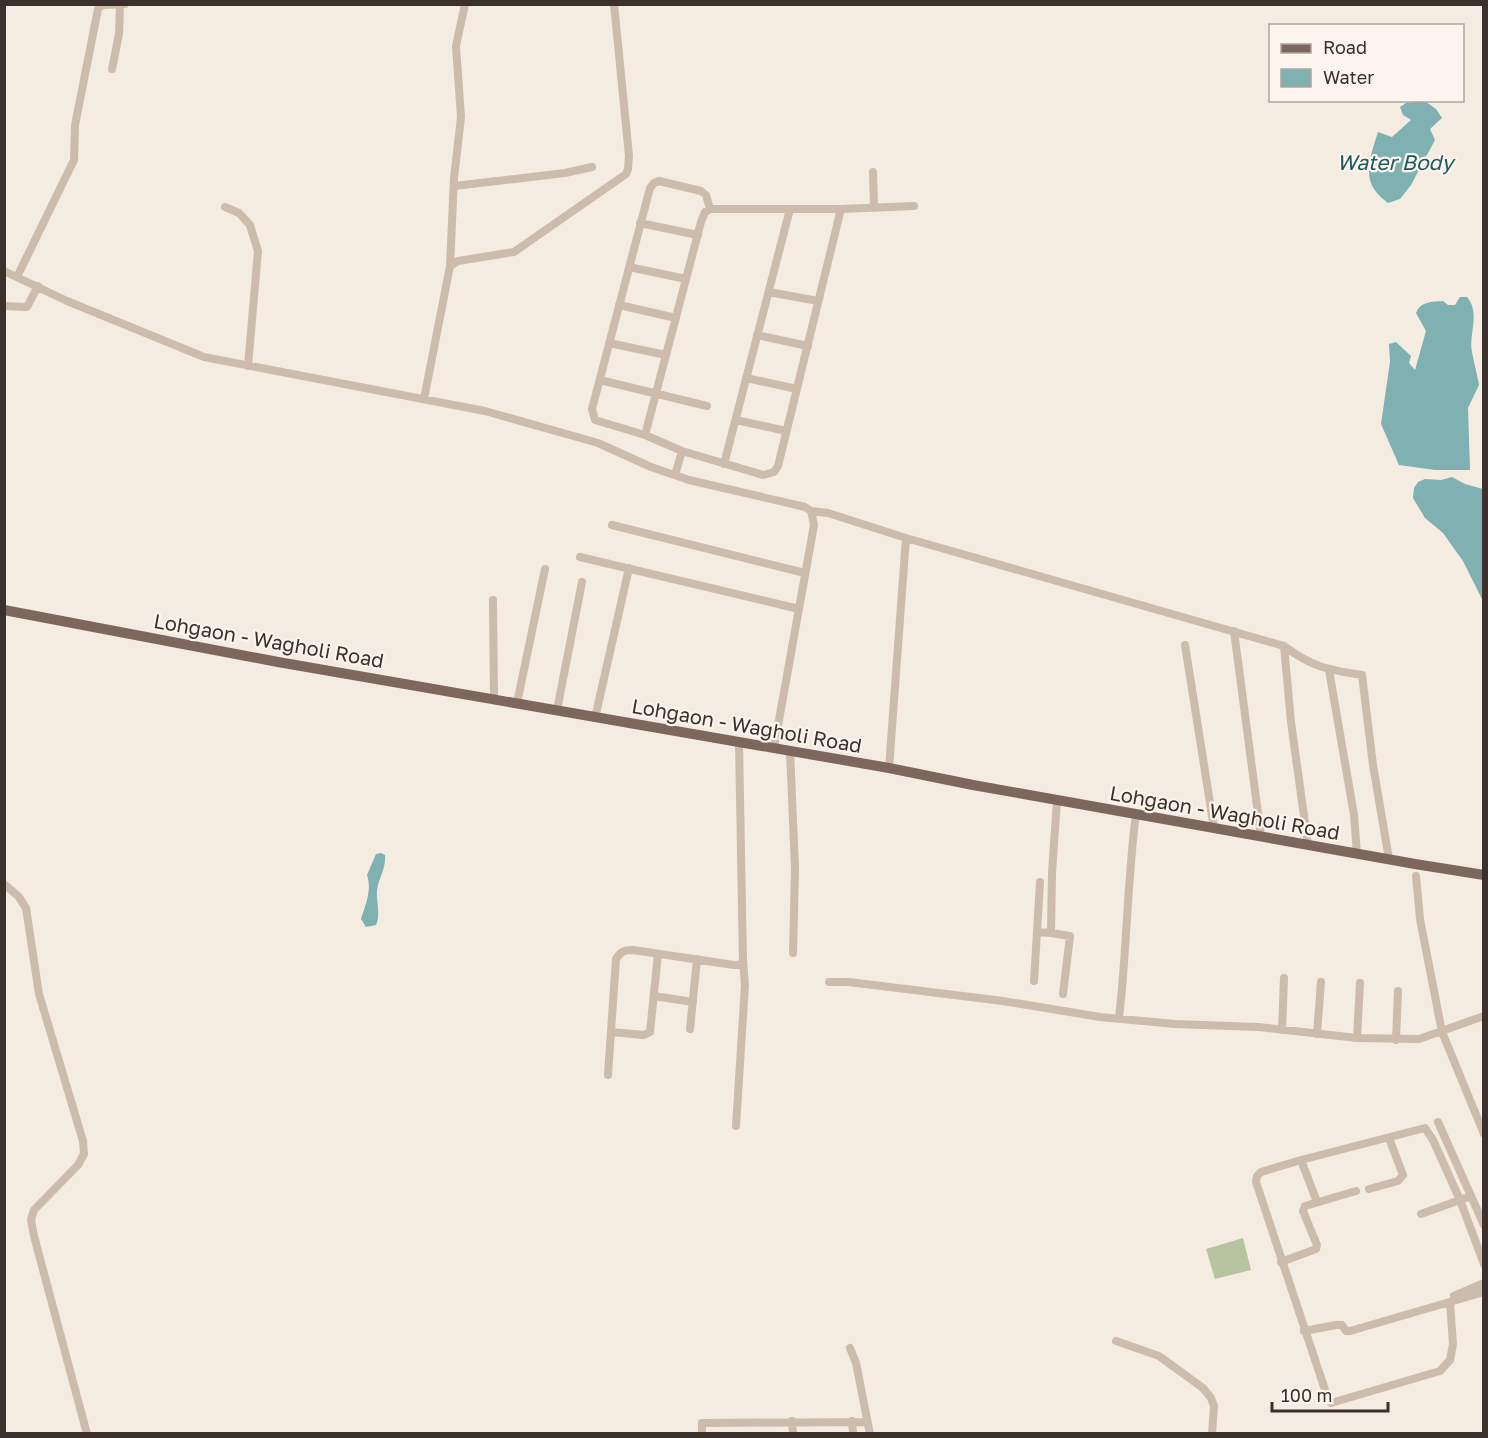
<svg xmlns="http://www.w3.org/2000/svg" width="1488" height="1438" font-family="'Golos Text',sans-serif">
<rect width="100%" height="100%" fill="#f4ebe1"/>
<!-- green -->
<path fill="#b8c4a0" d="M1243 1238 1251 1270 1215 1279 1206 1249Z"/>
<!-- water -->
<path fill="#7fb0b2" d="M1425 101 1436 109 1442 118 1430 129 1435 140 1411 185 1400 199 1388 203C1383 199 1377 194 1374 189 1363 173 1373 148 1378 132L1392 137 1411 120 1403 115 1400 107 1406 103Z
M1460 297H1467C1481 314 1468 335 1472 352 1474 363 1477 374 1479 385L1468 408 1470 470H1435L1399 465 1381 424 1390 362 1389 344 1396 342 1411 356 1409 363 1415 370 1426 331 1416 313C1421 301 1432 302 1443 301L1448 305H1455Z
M1452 477 1465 484 1483 489V601L1463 561 1443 533 1425 518 1413 498 1414 488 1418 482 1425 479 1441 480Z
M381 853 385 855C386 869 379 877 377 890 376 901 381 915 376 925L366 927 361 919C366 903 372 890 367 875L376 854Z"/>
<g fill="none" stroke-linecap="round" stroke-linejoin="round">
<!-- minor -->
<path stroke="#cdbbac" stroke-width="8" d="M112 69 119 34 120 4
M873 172 874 208
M454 186 565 173 592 167
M225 207 239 213 250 225 258 251 248 366
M710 209 706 195 701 191 659 181 654 183 650 188 592 409 595 420 645 435 682 451 763 475 774 472 778 466 841 209
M640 223 698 235
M450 266 458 261 514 252 626 174 628 169 629 156 614 4
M629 267 686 279
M4 271 67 301 204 357 485 411 598 443 651 467 689 480 805 507 811 511 814 525 774 748
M17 277 74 160 75 125 98 9 102 5 125 4
M769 292 818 301
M619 305 676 318
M4 306 27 307 38 286
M757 335 808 346
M609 343 666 355
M746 378 797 389
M600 380 707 406
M424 399 450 266 454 178 461 117 456 46 465 4
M736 420 786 431
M645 435 701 222 705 212 710 209H841L914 206
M724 464 790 209
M675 475 682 451
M811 511 828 513 906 538 1284 646C1312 667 1328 670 1362 675L1373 765 1389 859
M612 525 805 573
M580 557 799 609
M493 600 494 699
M1234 631 1261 836
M1185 645 1214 828
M1284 646 1291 722 1308 845
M1329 670 1354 815 1357 854
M517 703 545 569
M557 710 582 582
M595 718 629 568
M790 751 795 868 793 953
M889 768 906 538
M1416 876 1420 919 1442 1032 1484 1134
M4 884 19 897 26 908 39 994 83 1141 84 1154 78 1165 34 1210 31 1220 34 1236 87 1434
M1037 932 1040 882
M1051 933 1070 936 1063 994
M1034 981 1037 932 1051 933 1052 873 1057 800
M829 982H849L1003 1001 1100 1017 1175 1024 1258 1027 1357 1038 1419 1039 1484 1016
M654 996 693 1002
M1119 1018C1127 950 1127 882 1136 814
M690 1029 697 959
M1282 1030 1284 978
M611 1032 644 1035 650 1032 658 954
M1317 1034 1321 982
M1357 1038 1360 983
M1396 1040 1398 991
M608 1075 616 959C620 952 624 950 633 950L734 965H739L743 961 739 742
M1438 1122 1484 1225
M736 1126 745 985 743 961
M1301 1160 1425 1128 1433 1140 1460 1200 1471 1196
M1369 1189 1398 1181 1403 1175 1389 1138
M1317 1202 1301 1160 1261 1172 1257 1176 1256 1182 1328 1399 1331 1403 1440 1371 1450 1360 1453 1344 1450 1303
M1421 1214 1460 1200 1484 1264
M1281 1262 1316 1249 1317 1245 1303 1211 1305 1206 1356 1191
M1454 1296 1484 1283
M1304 1331 1336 1325H1342L1346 1331H1350L1484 1292
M1116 1341 1159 1356 1203 1388 1211 1398 1214 1406 1212 1434
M850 1348 856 1363 870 1434
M792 1421 793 1434
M852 1421 853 1434
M702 1434V1423L867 1422"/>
<!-- major -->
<path stroke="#7d675c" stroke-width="10" d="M4 610 278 662 889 768 973 785 1415 864 1484 875"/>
</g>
<g text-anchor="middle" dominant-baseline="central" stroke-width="4.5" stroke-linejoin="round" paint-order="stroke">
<!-- street labels -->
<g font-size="20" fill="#3b302b" stroke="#fbf5ee">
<text transform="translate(269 640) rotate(10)">Lohgaon - Wagholi Road</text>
<text transform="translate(747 725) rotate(10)">Lohgaon - Wagholi Road</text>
<text transform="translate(1225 812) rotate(10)">Lohgaon - Wagholi Road</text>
</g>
<!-- water labels -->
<g font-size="21" font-style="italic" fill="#1f5a5e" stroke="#fbf5ee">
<text x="1395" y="162">Water Body</text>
</g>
</g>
<!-- border -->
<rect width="1488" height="1438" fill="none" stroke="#3b302b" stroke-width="12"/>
<!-- legend -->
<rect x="1269" y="24" width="195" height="78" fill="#fbf5ee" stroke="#aea6a0" stroke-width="1.5"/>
<rect x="1281" y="44" width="30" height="9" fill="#7d675c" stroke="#aea6a0" stroke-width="1.5"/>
<text x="1323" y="54" font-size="18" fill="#3b302b">Road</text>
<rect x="1281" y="69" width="30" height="18" fill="#7fb0b2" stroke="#aea6a0" stroke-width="1.5"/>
<text x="1323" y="84" font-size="18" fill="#3b302b">Water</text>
<!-- scale -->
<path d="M1272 1402v9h116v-9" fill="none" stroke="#3b302b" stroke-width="3"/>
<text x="1281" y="1402" font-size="18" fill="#3b302b" stroke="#fbf5ee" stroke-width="4.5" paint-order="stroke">100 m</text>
</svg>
